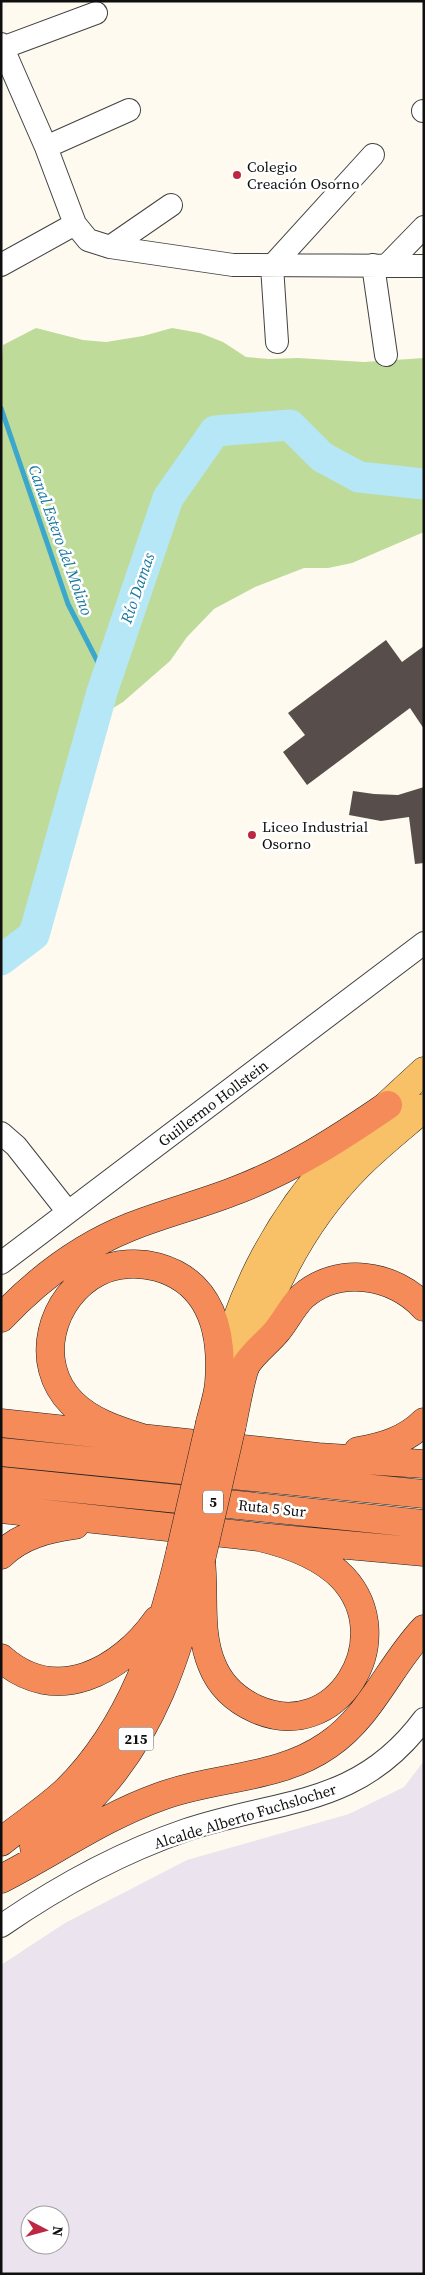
<svg xmlns="http://www.w3.org/2000/svg" width="425" height="2275" font-family="'Source Serif 4',serif">
<rect width="100%" height="100%" fill="#fffaf0"/>
<!-- industrial -->
<path fill="#ebe3ed" fill-rule="evenodd" d="M424 1761V2274H1V1965L65 1923 187 1860 349 1814 404 1787ZM30 2215H60V2245H30Z"/>
<!-- forest -->
<path fill="#bfdb99" d="M36 328 83 340 106 342 143 336 172 328 200 333 223 342 246 357 269 359 298 358 364 362 424 358V532L352 563 328 568H304L255 587 214 609 187 637 170 661 123 702 100 716 87 732 68 792 64 832 57 860 41 892 13 938 1 953V376L3 345Z"/>
<g fill="none" stroke-linecap="round" stroke-linejoin="round">
<!-- stream -->
<path stroke="#3ca7cd" stroke-width="5" d="M1 408 68 604 106 678"/>
<!-- river -->
<path stroke="#b5e7f6" stroke-width="31" d="M1 960 34 935 102 692 168 498 215 431 290 425 322 457 359 477 424 484"/>
</g>
<!-- building -->
<path fill="#574e4b" d="M386 640 402 662 424 646V729L410 708 307 785 283 752 305 735 288 713Z
M424 787V863L415 864 409 817 381 821 349 815 353 791 374 794 398 795Z"/>
<g fill="none" stroke-linecap="round" stroke-linejoin="round">
<defs>
<path id="minor" d="M1 44 46 147 75 224 88 240 110 247 233 265 424 266
M2 48 96 13
M423 111H424
M46 147 129 110
M110 247 171 205
M388 264 424 227
M1 265 75 224
M373 265 386 355
M277 342 272 266 373 155
M1 1133 16 1146 68 1212
M1 1263 424 943
M1 1926C59 1886 119 1853 186 1830 281 1798 358 1808 424 1719"/>
<path id="major" d="M246 1365C268 1291 303 1221 358 1166 379 1145 402 1127 424 1108
M222 1370C240 1291 280 1218 334 1158 362 1127 394 1099 424 1071"/>
<path id="highway" d="M1 1318C37 1280 80 1247 130 1227 165 1213 202 1204 237 1190 292 1169 340 1138 388 1105
M1 1423 318 1457 424 1464
M232 1425C235 1411 241 1376 246 1365 253 1353 268 1342 277 1331 286 1320 292 1307 302 1297 338 1265 394 1274 424 1307
M142 1438C117 1430 91 1422 72 1403 32 1363 51 1296 98 1272 116 1263 138 1262 157 1267 212 1282 223 1333 219 1383 218 1396 213 1410 210 1423
M358 1451C383 1447 406 1440 424 1422
M1 1452 424 1494
M1 1481 424 1524
M1 1509 259 1537 424 1552
M1 1555C21 1535 47 1529 75 1525
M201 1560C205 1594 198 1632 212 1665 220 1685 236 1700 256 1709 336 1745 400 1640 343 1578 321 1555 289 1544 259 1537
M1 1658C56 1707 121 1671 157 1620
M1 1842C23 1824 47 1809 67 1790 131 1726 160 1639 180 1553
M34 1847C58 1828 82 1809 102 1786 152 1729 176 1659 194 1588
M1 1879C54 1852 103 1817 159 1797 214 1776 278 1780 328 1745 371 1716 389 1666 424 1629"/>
</defs>
<!-- minor casing -->
<use href="#minor" stroke="#424242" stroke-width="24"/>
<!-- major casing -->
<use href="#major" stroke="#202020" stroke-width="29"/>
<!-- highway casing -->
<use href="#highway" stroke="#202020" stroke-width="29"/>
<!-- minor -->
<use href="#minor" stroke="#fff" stroke-width="22"/>
<!-- major -->
<use href="#major" stroke="#f8c167" stroke-width="28"/>
<!-- highway -->
<use href="#highway" stroke="#f48b59" stroke-width="28"/>
<defs>
<path id="highway-bridge" d="M180 1553 210 1423
M201 1560 232 1425"/>
</defs>
<!-- highway-bridge casing -->
<use href="#highway-bridge" stroke="#202020" stroke-width="29" stroke-linecap="butt"/>
<!-- highway-bridge -->
<use href="#highway-bridge" stroke="#f48b59" stroke-width="28"/>
</g>
<!-- markers -->
<g fill="#bf2642" stroke="#fff" stroke-width="2">
<circle cx="237" cy="175" r="5"/>
<circle cx="252" cy="835" r="5"/>
</g>
<g text-anchor="middle" dominant-baseline="central" stroke-width="5" stroke-linejoin="round" paint-order="stroke">
<!-- shield labels -->
<g fill="#fff" stroke="#575757" stroke-width="1">
<rect x="203" y="1490.5" width="20" height="23" rx="4"/>
<rect x="118.5" y="1727.5" width="35" height="23" rx="4"/>
</g>
<g font-size="14" font-weight="bold" fill="#0f0f0f">
<text x="213" y="1502">5</text>
<text x="136" y="1739">215</text>
</g>
<!-- poi labels -->
<g font-size="15" fill="#0f0f0f" stroke="#fff" text-anchor="start">
<text x="247" y="166">Colegio<tspan x="247" dy="17">Creación Osorno</tspan></text>
<text x="262" y="826">Liceo Industrial<tspan x="262" dy="17">Osorno</tspan></text>
</g>
<!-- street labels -->
<g font-size="15" fill="#0f0f0f" stroke="#fff">
<text transform="translate(213 1103) rotate(-37)">Guillermo Hollstein</text>
<text transform="translate(272 1508) rotate(6)">Ruta 5 Sur</text>
<text transform="translate(245 1816) rotate(-17)">Alcalde Alberto Fuchslocher</text>
</g>
<!-- water labels -->
<g font-size="16" font-style="italic" fill="#1778a1" stroke="#fff">
<text transform="translate(61 540) rotate(70)">Canal Estero del Molino</text>
<text transform="translate(137 588) rotate(-71)">Río Damas</text>
</g>
</g>
<!-- border -->
<rect width="425" height="2275" fill="none" stroke="#0f0f0f" stroke-width="5"/>
<!-- north arrow -->
<g transform="translate(45 2230) rotate(96)"><circle r="24" fill="#ffffff" stroke="#9f9f9f"/>
<path d="M0-4L9 19L0 12L-9 19Z" fill="#bf2642"/>
<text y="-8" font-size="14" font-weight="bold" text-anchor="middle" fill="#0f0f0f">N</text>
</g>
</svg>
